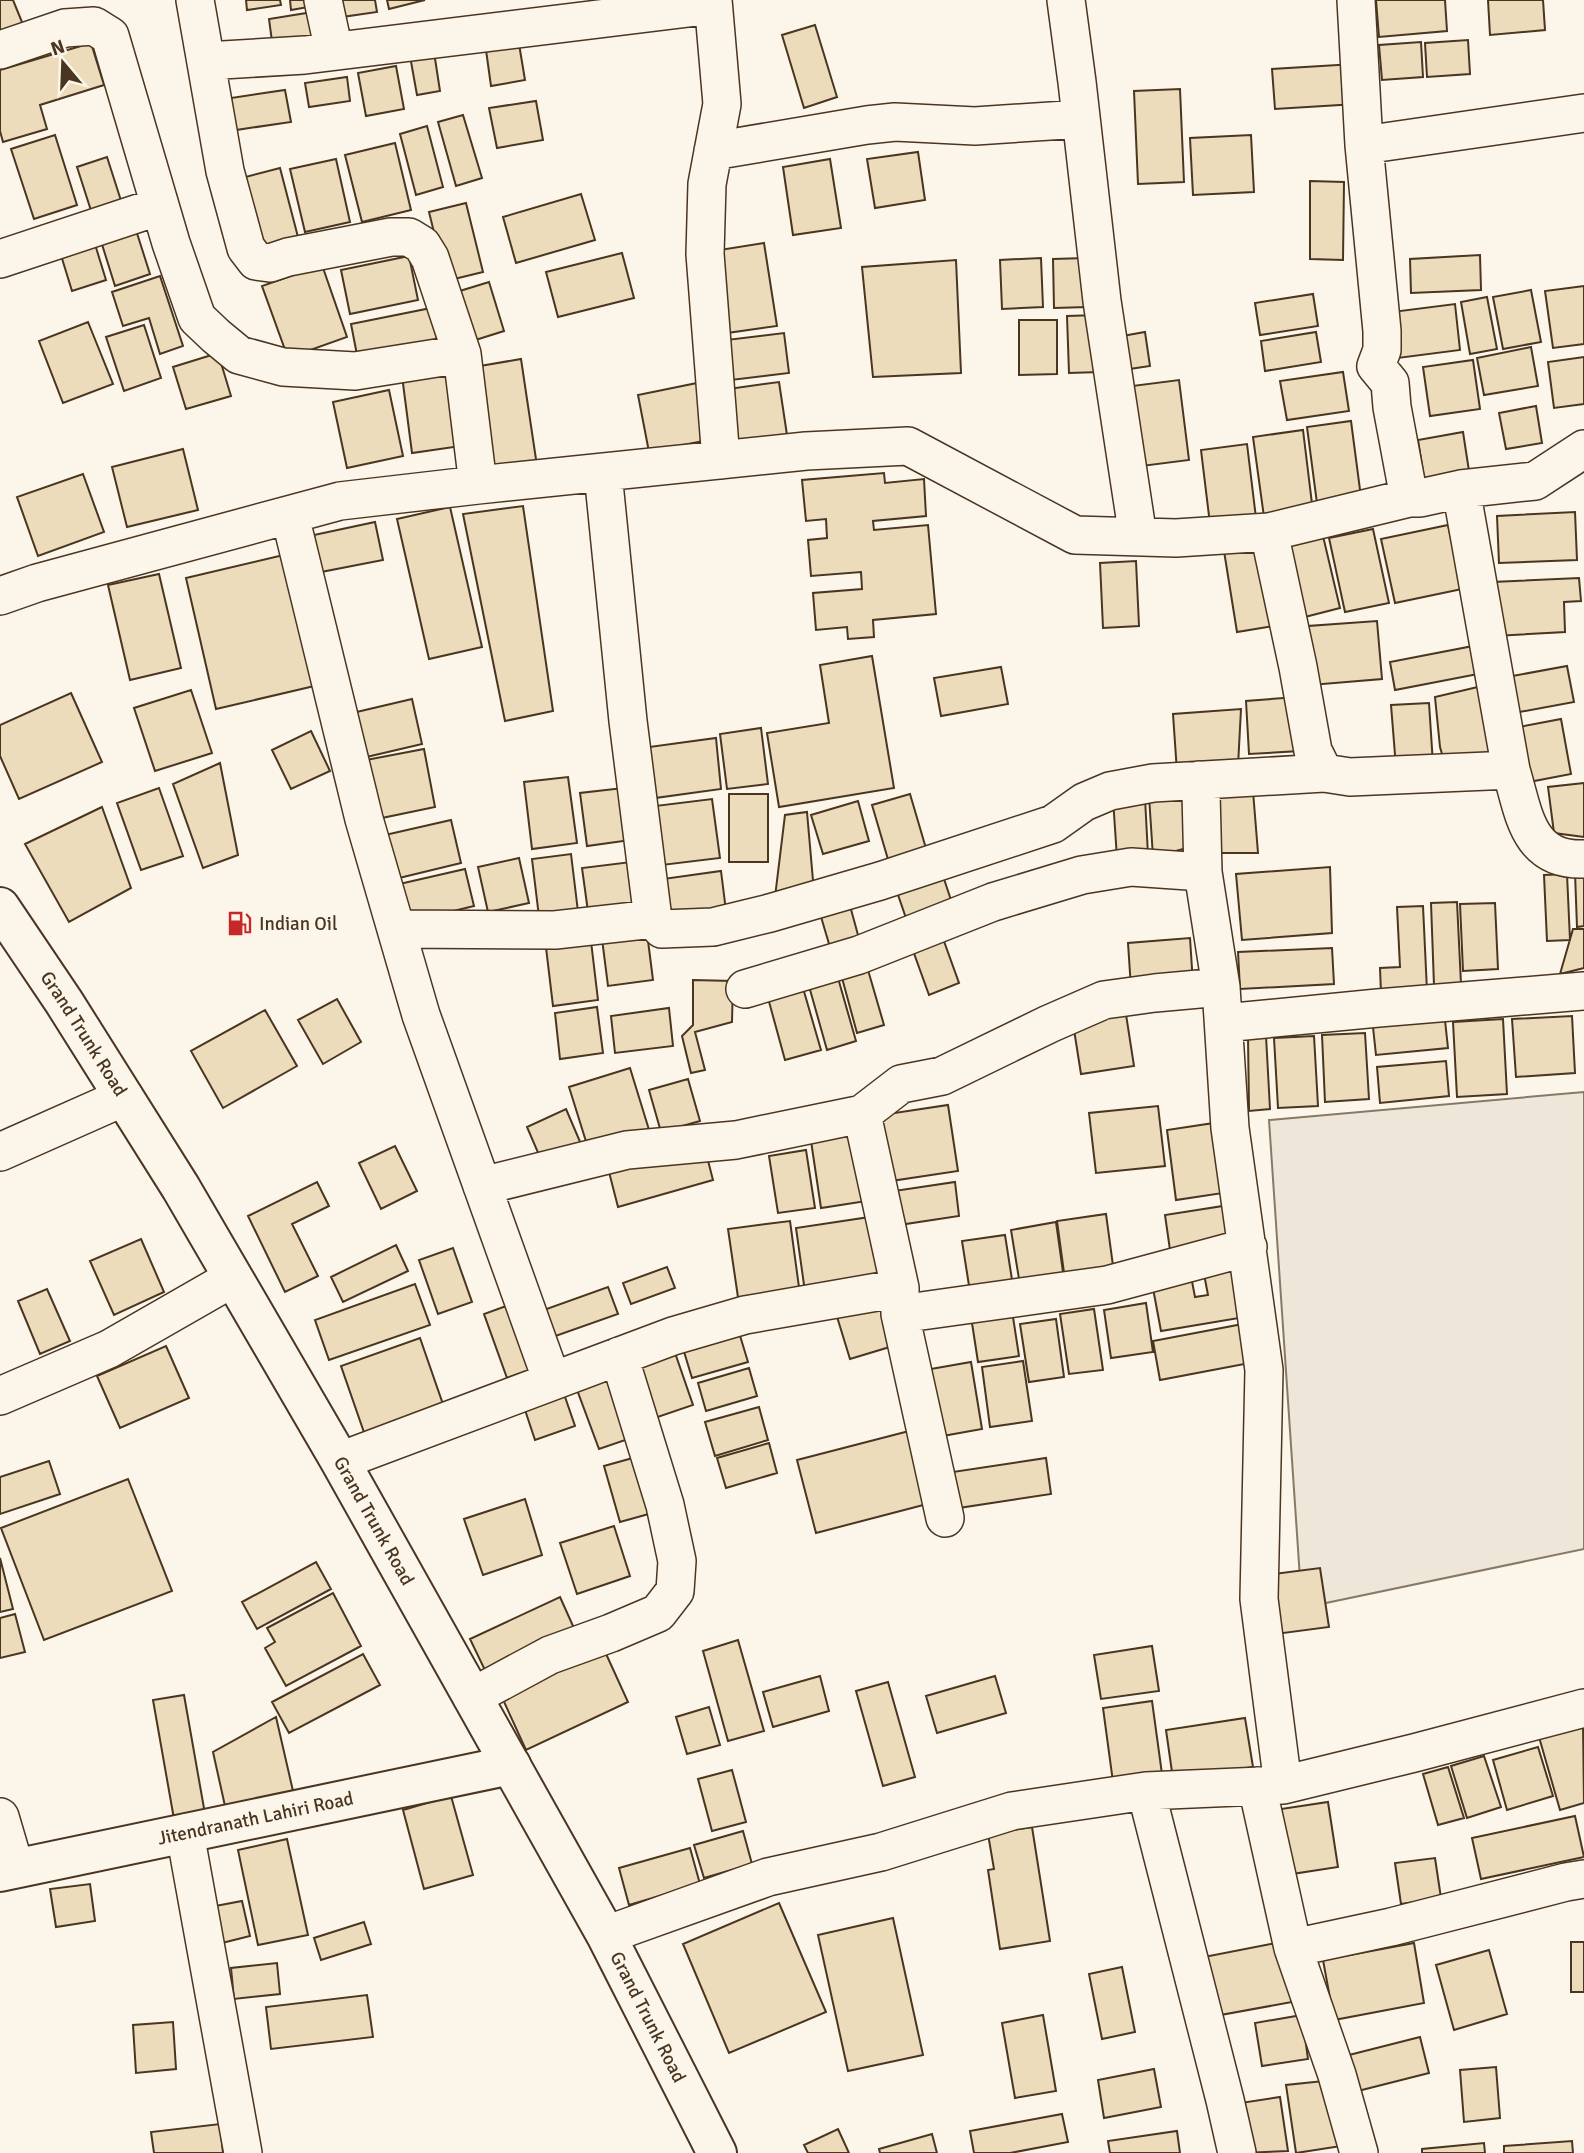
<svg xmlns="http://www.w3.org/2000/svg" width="1584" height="2153" font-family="Signika,sans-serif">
<rect width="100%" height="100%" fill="#fbf6e9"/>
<!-- green -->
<path fill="#ede6d9" stroke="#887966" stroke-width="2" d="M1584 1092V1549L1302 1608 1269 1120Z"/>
<!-- building -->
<path fill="#ecdcbc" stroke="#4a3520" stroke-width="2" d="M0 0H13L24 27 0 36Z
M246 0H280L281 5 247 10Z
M290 0H314V6L291 10Z
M332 0H375L377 12 335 18Z
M387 0H425L389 9Z
M1376 0H1445L1447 31 1379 37Z
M1488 0H1543L1545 30 1490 35Z
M319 11 323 41 273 49 269 19Z
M815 25 837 97 804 108 782 35Z
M1468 40 1470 74 1427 77 1425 43Z
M1421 42 1423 77 1382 80 1379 45Z
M91 43 104 85 40 105 47 129 3 142 0 131V70Z
M519 44 525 80 491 86 486 50Z
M434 52 440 91 417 95 410 56Z
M1354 64 1356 104 1275 109 1272 69Z
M396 66 404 109 366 116 358 73Z
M347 77 350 101 309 107 305 83Z
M1180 89 1184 182 1138 184 1134 91Z
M285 90 291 122 236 130 231 98Z
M536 101 543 140 497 148 489 108Z
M463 115 482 178 456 186 438 122Z
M427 126 443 187 416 195 400 134Z
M55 135 77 205 34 219 11 149Z
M1251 135 1254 192 1193 195 1190 138Z
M395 143 411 210 362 222 345 155Z
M918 152 925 200 875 208 867 159Z
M107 157 125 213 95 223 77 167Z
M336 159 350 222 305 232 290 169Z
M830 159 841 228 793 235 783 167Z
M280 168 298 237 255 249 238 179Z
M1310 181 1344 182 1343 260 1310 259Z
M581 194 595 240 516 263 503 217Z
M466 203 483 272 446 281 429 212Z
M135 227 150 274 115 286 100 238Z
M94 241 106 280 72 291 60 252Z
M764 243 777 326 720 334 707 252Z
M622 253 634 298 558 317 546 272Z
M1480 255 1481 290 1411 293 1410 259Z
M409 256 418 300 350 314 341 270Z
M1041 258 1043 307 1002 309 1000 260Z
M1086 258 1088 307 1054 308 1053 259Z
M956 260 961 373 873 377 862 267Z
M322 265 347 337 288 358 262 286Z
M160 276 183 346 160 354 149 318 123 326 112 292Z
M489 282 504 331 466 343 450 294Z
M1584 286V344L1553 348 1545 291Z
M1531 290 1541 342 1503 349 1493 297Z
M1313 294 1318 326 1260 335 1255 303Z
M1487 297 1497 349 1470 354 1461 302Z
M1455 304 1460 350 1398 358 1392 312Z
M431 308 439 350 359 365 351 324Z
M1098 315 1100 372 1069 373 1067 316Z
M1019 320H1057V374L1019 375Z
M88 322 113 384 63 403 39 341Z
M144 325 161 378 124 391 106 337Z
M1145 332 1150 366 1116 371 1111 338Z
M1316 332 1321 362 1265 371 1261 341Z
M784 333 789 373 723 381 718 341Z
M1531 347 1538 386 1484 395 1477 358Z
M218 353 231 396 186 409 173 367Z
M1584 357V404L1554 408 1548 362Z
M521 359 537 466 485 475 468 368Z
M1473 360 1480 409 1430 416 1423 367Z
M449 361 461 446 412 453 401 368Z
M1343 372 1349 411 1287 420 1280 381Z
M1179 380 1189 460 1142 466 1132 386Z
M779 382 787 435 735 441 728 389Z
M697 383 708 440 649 452 638 395Z
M389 390 403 456 347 468 333 402Z
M1536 406 1542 443 1506 449 1499 413Z
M1351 421 1362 505 1318 511 1307 427Z
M1303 430 1313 512 1264 517 1253 437Z
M1463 432 1469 471 1424 478 1418 440Z
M1247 444 1256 518 1210 524 1201 450Z
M183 449 198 510 127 527 112 467Z
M884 473 885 483 924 479 926 516 873 521 874 530 928 525 936 614 873 620 874 637 848 639 847 627 816 630 813 593 862 589 861 572 811 576 808 540 827 538 826 519 806 521 802 480Z
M83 474 104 532 38 556 17 497Z
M523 506 553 711 505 721 463 514Z
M450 507 482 647 429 659 397 519Z
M1575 512 1577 560 1499 563 1497 516Z
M375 522 383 560 321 572 314 535Z
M1448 525 1462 589 1395 603 1381 539Z
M1373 529 1389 603 1345 612 1329 538Z
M1323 536 1340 608 1301 618 1284 546Z
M1260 545 1274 626 1237 632 1224 551Z
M292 553 323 684 216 709 186 578Z
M1136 561 1139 626 1103 628 1100 563Z
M159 574 181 668 130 680 108 585Z
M1579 578 1581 601 1564 602 1565 632 1495 636 1492 582Z
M1377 621 1382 679 1311 685 1308 626Z
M1473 646 1478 674 1395 690 1390 662Z
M872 656 894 788 779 807 767 733 829 723 820 665Z
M1567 666 1574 702 1514 713 1507 677Z
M1001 667 1008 704 941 716 934 678Z
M1482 686 1491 755 1444 761 1440 747 1435 697Z
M191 690 212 753 155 771 134 708Z
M71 693 102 762 19 799 0 756V725Z
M1297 697 1300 751 1249 754 1246 701Z
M412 699 422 744 358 759 348 714Z
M1429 703 1433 764 1396 767 1391 705Z
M1241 709 1238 766 1177 772 1173 714Z
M1561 719 1571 774 1529 782 1519 727Z
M761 728 768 784 727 789 720 734Z
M311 731 330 771 291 789 272 750Z
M716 738 721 789 655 798 649 747Z
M424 749 435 807 377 819 366 760Z
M220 763 238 855 203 868 173 784Z
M568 777 577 843 532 849 524 782Z
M1584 783V837L1554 833 1548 787Z
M632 787 638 839 587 846 580 793Z
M159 788 183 856 141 870 117 803Z
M1253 791 1258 853H1218L1209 793Z
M729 794H768V862H729Z
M910 794 930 862 892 873 872 805Z
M1197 794 1187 848 1153 857 1149 796Z
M1145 798 1148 855 1117 858 1113 799Z
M712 799 720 858 662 865 655 806Z
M858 801 869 841 823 854 811 815Z
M102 807 131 888 69 922 25 844Z
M807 812 814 892 775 897 785 815Z
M451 820 461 863 395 879 385 835Z
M571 854 579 920 540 925 532 859Z
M519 858 529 903 488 912 478 867Z
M639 861 645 912 589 919 582 868Z
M1330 867 1332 933 1242 940 1236 874Z
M465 869 474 906 404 923 395 885Z
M941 870 953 906 907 921 895 886Z
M721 871 727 919 669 926 663 879Z
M1575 873H1584V926L1577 927Z
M1567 874 1570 940 1547 941 1544 875Z
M849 902 861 946 832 954 819 910Z
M1457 902 1461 984 1434 985 1431 903Z
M1495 903 1498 969 1463 971 1460 904Z
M1423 906 1427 991 1381 993 1380 968 1400 967 1397 907Z
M646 925 653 980 608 986 601 931Z
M1573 929H1584V968L1560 974Z
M590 933 598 1000 553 1006 545 939Z
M941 933 959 983 929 995 911 945Z
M1190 938 1193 984 1131 988 1128 943Z
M1332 948 1334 984 1240 989 1238 952Z
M868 970 884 1025 857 1033 842 978Z
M838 978 856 1041 827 1050 809 986Z
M693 980 733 981 732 1022 695 1032 705 1070 691 1073 682 1036 693 1025Z
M803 988 821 1050 785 1060 768 998Z
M337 999 361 1042 323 1064 298 1020Z
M597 1007 603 1053 560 1059 555 1013Z
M669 1008 673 1046 615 1053 611 1016Z
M1125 1008 1134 1066 1081 1074 1072 1017Z
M265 1010 297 1066 223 1108 191 1051Z
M1444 1011 1448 1048 1376 1055 1372 1018Z
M1572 1016 1575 1073 1516 1077 1512 1019Z
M1503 1019 1507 1094 1457 1097 1453 1022Z
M1365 1033 1369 1099 1325 1102 1322 1035Z
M1248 1036H1266L1270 1109 1249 1111Z
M1314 1036 1318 1106 1278 1108 1274 1038Z
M1446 1061 1449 1096 1380 1103 1377 1067Z
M630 1068 650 1133 589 1151 569 1087Z
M688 1079 700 1121 661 1132 649 1090Z
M948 1105 958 1171 891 1181 881 1115Z
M1158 1106 1165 1166 1096 1173 1089 1113Z
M566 1109 584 1151 545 1169 527 1127Z
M1214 1123 1223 1193 1176 1200 1167 1130Z
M863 1133 873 1200 821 1208 811 1141Z
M704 1145 713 1180 618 1207 609 1172Z
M395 1146 417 1191 381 1209 359 1163Z
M806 1150 815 1208 778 1213 769 1156Z
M317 1182 329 1206 292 1224 318 1276 285 1292 248 1216Z
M955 1182 959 1216 899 1225 894 1191Z
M1223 1206 1230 1249 1171 1257 1165 1215Z
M1106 1214 1114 1273 1065 1280 1057 1221Z
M883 1215 893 1286 806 1299 796 1228Z
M790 1221 801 1302 740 1311 728 1229Z
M1056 1222 1064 1279 1020 1285 1011 1230Z
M1005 1235 1013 1286 970 1292 962 1241Z
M141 1239 164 1292 114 1315 90 1261Z
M396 1245 408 1271 343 1302 331 1277Z
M453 1248 472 1302 438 1314 419 1260Z
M667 1267 675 1288 631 1304 623 1283Z
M1237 1267 1245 1317 1161 1331 1152 1283 1191 1276 1195 1297 1208 1295 1204 1274Z
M415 1284 430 1325 329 1360 315 1320Z
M608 1287 618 1314 547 1339 538 1312Z
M47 1289 70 1341 40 1354 18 1301Z
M877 1294 893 1346 850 1359 834 1307Z
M520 1301 543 1366 507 1378 484 1314Z
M1146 1303 1153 1352 1111 1358 1104 1310Z
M1011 1304 1019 1356 978 1362 970 1310Z
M1094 1309 1103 1370 1069 1374 1060 1314Z
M1056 1319 1064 1377 1029 1382 1020 1324Z
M1248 1323 1255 1362 1160 1380 1153 1341Z
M738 1329 748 1362 692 1378 682 1345Z
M420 1338 446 1413 367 1441 341 1366Z
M166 1346 189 1398 120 1428 97 1376Z
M673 1347 693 1405 643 1422 624 1364Z
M1023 1361 1032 1421 990 1427 982 1367Z
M971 1362 982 1429 937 1437 925 1370Z
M749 1368 757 1396 706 1411 698 1383Z
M621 1371 643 1434 599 1449 576 1387Z
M564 1394 575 1426 535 1440 524 1407Z
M759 1407 768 1440 715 1456 705 1422Z
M913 1430 931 1503 816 1533 797 1460Z
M769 1443 777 1473 726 1488 717 1458Z
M647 1454 663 1510 620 1522 604 1466Z
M1046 1458 1051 1494 952 1509 946 1473Z
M49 1461 60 1494 0 1514V1477Z
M128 1479 172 1591 44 1640 1 1528Z
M525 1499 542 1555 483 1575 464 1519Z
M614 1526 630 1576 577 1594 560 1543Z
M0 1558 13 1609 0 1612Z
M316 1562 331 1589 257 1629 242 1602Z
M1320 1568 1329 1627 1276 1634 1267 1575Z
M333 1593 361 1646 286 1686 265 1648 275 1642 267 1628Z
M560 1597 582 1646 493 1687 470 1639Z
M15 1614 25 1652 0 1658V1618Z
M738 1640 764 1731 728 1741 703 1651Z
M602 1645 628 1702 526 1750 500 1693Z
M1152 1646 1159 1691 1101 1699 1094 1655Z
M363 1654 380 1685 289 1733 272 1702Z
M820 1676 829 1711 773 1727 763 1692Z
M995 1676 1006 1713 937 1733 926 1696Z
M888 1682 915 1777 883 1786 856 1691Z
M184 1695 205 1814 174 1819 153 1700Z
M1152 1701 1162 1774 1113 1782 1103 1708Z
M709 1707 720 1745 687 1754 676 1717Z
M276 1717 293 1791 225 1806 213 1752Z
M1245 1718 1253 1767 1173 1779 1166 1730Z
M1583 1724 1584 1803 1560 1810 1539 1737Z
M1538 1747 1553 1796 1507 1810 1493 1760Z
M1484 1756 1501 1807 1467 1818 1451 1766Z
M1448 1767 1464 1818 1438 1825 1423 1774Z
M732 1770 746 1822 712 1831 698 1779Z
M451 1796 473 1875 424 1889 403 1810Z
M1328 1802 1338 1867 1292 1874 1281 1809Z
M1575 1816 1584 1857 1481 1879 1472 1838Z
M1032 1827 1050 1941 1000 1949 988 1870 994 1869 988 1834Z
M743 1831 752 1864 704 1878 694 1845Z
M287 1839 308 1935 258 1945 238 1850Z
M690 1848 700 1884 629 1905 619 1868Z
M1435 1858 1441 1898 1401 1904 1395 1863Z
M90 1884 95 1921 56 1927 50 1889Z
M242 1901 250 1936 218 1944 210 1907Z
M779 1903 826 2012 729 2053 683 1944Z
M893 1918 923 2055 848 2071 818 1935Z
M364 1922 371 1944 321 1960 314 1938Z
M1281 1942 1292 2002 1215 2016 1204 1957Z
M1571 1942H1584V1992H1571Z
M1414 1943 1424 2003 1334 2020 1323 1960Z
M1489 1950 1507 2014 1454 2030 1436 1965Z
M277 1963 280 1994 234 1999 231 1968Z
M1122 1967 1135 2032 1102 2039 1089 1974Z
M367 1995 373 2037 271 2049 266 2007Z
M1043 2015 1056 2091 1015 2098 1002 2023Z
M1302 2015 1308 2059 1262 2066 1255 2023Z
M173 2022 176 2069 136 2073 133 2025Z
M1420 2037 1429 2073 1354 2092 1345 2056Z
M1496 2067 1500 2118 1464 2122 1460 2070Z
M1154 2069 1161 2107 1104 2118 1098 2080Z
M1333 2080 1354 2144 1296 2153 1286 2085Z
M1280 2097 1288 2151 1241 2153 1234 2104Z
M1062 2114 1068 2142 1010 2153H974L970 2131Z
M220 2124 223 2153H154L151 2132Z
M838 2129 849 2153H808L804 2145Z
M1177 2131 1180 2153H1110L1108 2141Z
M932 2134 937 2153H880L879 2149Z
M1572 2141 1573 2153H1504V2146Z
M1484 2143 1485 2153H1422V2149Z"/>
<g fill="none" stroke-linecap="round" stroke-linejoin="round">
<defs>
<path id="minor" d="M195 0 225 171 246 248 256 261 270 263 288 257 391 237H409L422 245 430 258 462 354 478 485
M323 0 334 51
M713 0 722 104 707 184 705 254 721 460
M1066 0 1077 82 1102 301 1138 537
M1356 0 1364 145 1382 331V350L1376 366 1390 383 1392 407 1409 498
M0 50 65 28 94 26 110 36 171 243 197 318 216 336 239 355 283 367 355 371 462 354
M206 61 305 55 713 5
M1364 145 1584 113
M713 151 867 125 895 122 975 126 1081 119
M0 259 160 206
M603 473 628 721 653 919
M1461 489 1511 770C1524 813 1527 861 1584 859
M290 516 364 819 421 1015 552 1381
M1269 532 1298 667 1313 751 1324 773 1350 777 1511 770
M0 596 37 583 340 501 478 485 806 451 908 446 1075 535 1176 538 1269 532 1409 498H1420L1461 489 1535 481 1584 449
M1199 780 1201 793 1203 872 1221 987 1230 1128 1264 1370 1259 1599 1283 1785
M396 929 555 930 653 919 662 929 713 927 770 913 880 881 1053 824 1084 802 1110 791 1153 783 1324 773
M745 989 859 955 993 902 1082 875 1131 867 1203 872
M1224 1023 1378 1008 1584 991
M862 1114 900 1288V1314L945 1518
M0 1152 124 1097
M482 1186 627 1150 736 1140 862 1114 901 1084 942 1076 1049 1024 1104 1000 1155 993 1221 987
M900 1314 1107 1285 1248 1247
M0 1396 109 1349 233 1278
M340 1461 673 1336 745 1315 900 1288
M472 1697 550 1655 611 1633 658 1613 675 1591 677 1561 665 1505 619 1356
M1257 1786 1293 1948 1337 2075 1359 2153
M1146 1791 1225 2100 1237 2153
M0 1817 15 1868
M185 1833 243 2153
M606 1935 768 1877 881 1852 1012 1811 1146 1791 1283 1785 1414 1753 1584 1708
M1293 1948 1391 1927 1566 1882 1584 1879"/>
<g id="tertiary">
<path id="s1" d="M0 1872 511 1765"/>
</g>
<g id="primary">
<path id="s2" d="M0 907 64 1002 181 1188 340 1461 606 1935 717 2153"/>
</g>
</defs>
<!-- minor casing -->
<use href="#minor" stroke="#4a3520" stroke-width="40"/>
<!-- tertiary casing -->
<use href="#tertiary" stroke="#4a3520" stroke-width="42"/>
<!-- primary casing -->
<use href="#primary" stroke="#4a3520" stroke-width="42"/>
<!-- minor -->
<use href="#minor" stroke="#fbf6e9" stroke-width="37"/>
<!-- tertiary -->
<use href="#tertiary" stroke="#fbf6e9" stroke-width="38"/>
<!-- primary -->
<use href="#primary" stroke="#fbf6e9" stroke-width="38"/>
</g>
<!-- icons -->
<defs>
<symbol id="fuel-bare" viewBox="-9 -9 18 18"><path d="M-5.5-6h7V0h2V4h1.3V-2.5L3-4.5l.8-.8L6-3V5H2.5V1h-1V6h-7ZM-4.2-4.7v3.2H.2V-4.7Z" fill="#c62828" stroke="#fbf6e9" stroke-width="2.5" paint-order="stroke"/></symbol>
</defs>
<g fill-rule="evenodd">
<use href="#fuel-bare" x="222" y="906" width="35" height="35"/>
</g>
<g text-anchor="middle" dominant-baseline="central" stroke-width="5" stroke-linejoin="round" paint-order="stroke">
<!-- poi labels -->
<g font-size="19" fill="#4a3520" stroke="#fbf6e9" text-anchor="start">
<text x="259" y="924">Indian Oil</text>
</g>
<!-- street labels -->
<g font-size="19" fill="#4a3520" stroke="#fbf6e9">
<text stroke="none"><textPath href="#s2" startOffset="152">Grand Trunk Road</textPath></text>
<text stroke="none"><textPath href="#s2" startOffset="719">Grand Trunk Road</textPath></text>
<text stroke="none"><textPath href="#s1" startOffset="261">Jitendranath Lahiri Road</textPath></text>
<text stroke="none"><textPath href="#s2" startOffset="1286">Grand Trunk Road</textPath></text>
</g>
</g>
<!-- north arrow -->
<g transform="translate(63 63) rotate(341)" stroke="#fbf6e9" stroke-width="5" paint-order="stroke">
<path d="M0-5L12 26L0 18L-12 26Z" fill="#4a3520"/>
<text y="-10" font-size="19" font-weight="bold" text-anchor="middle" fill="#4a3520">N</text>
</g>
</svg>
